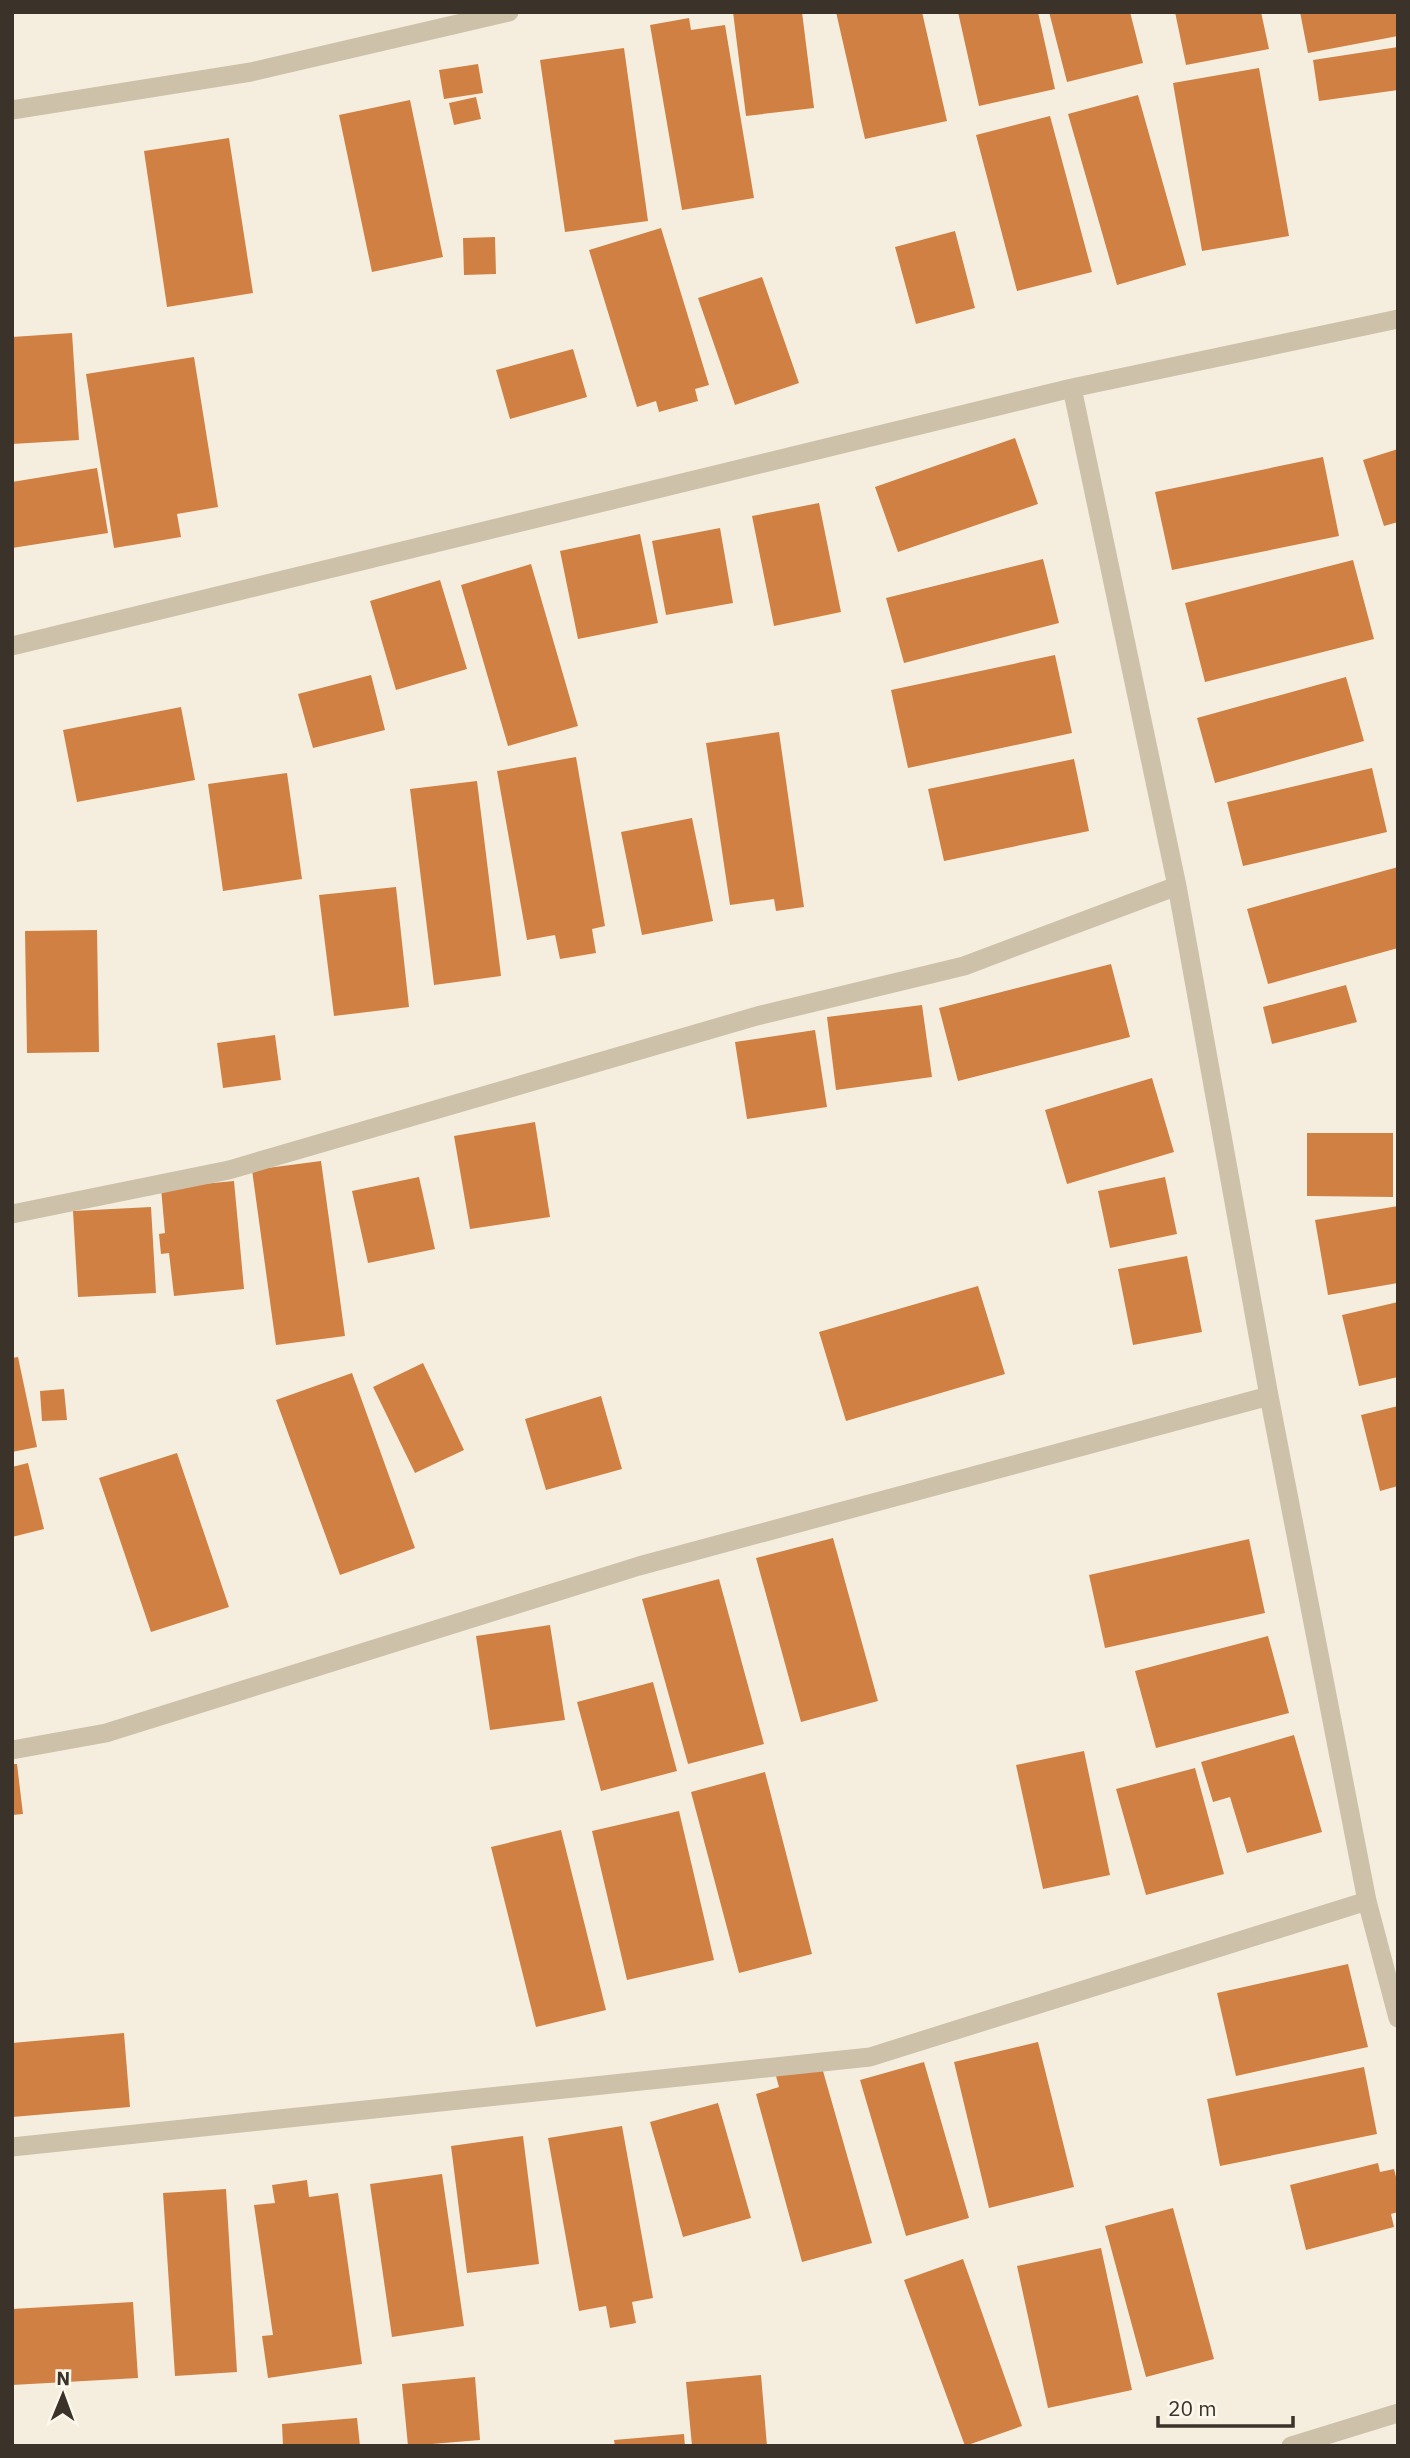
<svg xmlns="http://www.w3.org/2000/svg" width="1410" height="2458" font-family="'IBM Plex Sans',sans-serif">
<rect width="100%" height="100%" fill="#f5eede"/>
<!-- building -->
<path fill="#cf8042" d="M733 12H802L814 108 746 116Z
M836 12H922L947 121 865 139Z
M958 12H1038L1055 89 979 106Z
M1049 12H1130L1143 63 1067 82Z
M1175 12H1261L1269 49 1186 65Z
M1300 12H1398V36L1308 53Z
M689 18 691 30 725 25 754 198 682 210 650 25Z
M1398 47V90L1319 101 1313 60Z
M624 48 648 221 565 232 540 60Z
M478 64 483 93 444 99 439 70Z
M1259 68 1289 236 1202 251 1173 83Z
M1138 95 1186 265 1117 285 1068 114Z
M476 97 481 119 454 125 449 103Z
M410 100 443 257 372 272 339 115Z
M1050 116 1092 272 1017 291 976 135Z
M229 138 253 293 167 307 144 151Z
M661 228 709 385 695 389 698 401 659 412 656 401 637 407 589 250Z
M955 231 975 308 916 324 895 247Z
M495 237 496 274 464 275 463 238Z
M762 277 799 383 735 405 698 298Z
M72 333 79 440 12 444V337Z
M573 349 587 397 510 419 496 370Z
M194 357 218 507 177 514 181 537 114 548 86 374Z
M1015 438 1038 504 898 552 875 487Z
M1398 449V522L1384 526 1363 460Z
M1323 457 1339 536 1172 570 1155 492Z
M97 468 108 533 12 548V482Z
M819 503 841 612 774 626 752 516Z
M720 528 733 603 666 615 652 541Z
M640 534 658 623 578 639 560 551Z
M1043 559 1059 623 904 663 886 598Z
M1353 560 1374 639 1205 682 1185 603Z
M531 564 578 726 508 746 461 585Z
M440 580 467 669 396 690 370 601Z
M1055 655 1072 733 908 768 891 690Z
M371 675 385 730 313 748 298 694Z
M1346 677 1364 741 1215 783 1197 718Z
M181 707 195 780 77 802 63 730Z
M779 732 804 907 776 911 774 899 730 905 706 743Z
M576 757 605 926 592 929 596 953 560 959 555 935 527 940 497 771Z
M1074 759 1089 831 944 861 928 789Z
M1372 768 1387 832 1243 866 1227 802Z
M287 773 302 879 223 891 208 784Z
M477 781 501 976 434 985 410 789Z
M692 818 713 921 642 935 621 832Z
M1398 867V948L1268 984 1247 909Z
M396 887 409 1007 334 1016 319 895Z
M97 930 99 1052 27 1053 25 931Z
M1111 964 1130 1037 958 1081 939 1008Z
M1346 985 1357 1022 1272 1044 1263 1007Z
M922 1005 932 1077 836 1090 827 1017Z
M815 1030 827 1107 747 1119 735 1042Z
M275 1035 281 1080 223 1088 217 1043Z
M1152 1078 1174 1152 1067 1184 1045 1110Z
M535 1122 550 1217 470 1229 454 1136Z
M1307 1133H1393V1197L1307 1196Z
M321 1161 345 1336 276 1345 252 1170Z
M419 1177 435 1249 368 1263 352 1191Z
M1165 1177 1177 1234 1110 1248 1098 1191Z
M234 1181 244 1289 174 1296 169 1253 161 1254 159 1234 165 1233 161 1188Z
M1398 1206V1283L1328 1295 1315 1220Z
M151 1207 156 1293 78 1297 73 1211Z
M1187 1256 1202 1332 1133 1345 1118 1269Z
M978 1286 1005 1374 846 1421 819 1332Z
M1398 1302V1377L1359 1386 1342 1315Z
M18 1357 37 1447 12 1452V1358Z
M423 1363 464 1450 415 1473 373 1387Z
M352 1373 415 1548 340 1575 276 1400Z
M64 1389 67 1420 42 1421 40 1391Z
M601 1396 622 1469 546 1490 525 1419Z
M1398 1406V1486L1380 1491 1361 1415Z
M177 1453 229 1607 151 1632 99 1478Z
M28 1463 44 1529 12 1537V1467Z
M833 1538 878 1701 801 1722 756 1558Z
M1249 1539 1265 1613 1105 1648 1089 1575Z
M719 1579 764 1744 688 1764 642 1599Z
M550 1625 565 1720 490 1730 476 1636Z
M1268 1636 1289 1713 1156 1748 1135 1671Z
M653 1682 677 1771 601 1791 577 1702Z
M1294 1735 1322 1832 1247 1853 1230 1797 1213 1802 1201 1762Z
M1084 1751 1110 1875 1043 1889 1016 1765Z
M12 1764H17L23 1814 12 1815Z
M1195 1768 1224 1874 1146 1895 1116 1789Z
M765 1772 812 1954 739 1973 691 1792Z
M679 1811 714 1960 627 1980 592 1831Z
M561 1830 606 2010 536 2027 491 1847Z
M1348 1964 1368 2047 1236 2076 1217 1993Z
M124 2033 130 2107 12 2117V2043Z
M1038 2042 1074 2187 989 2208 954 2062Z
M924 2062 969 2218 906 2236 860 2080Z
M821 2064 872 2243 802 2262 756 2094 779 2087 776 2076Z
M1364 2067 1377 2134 1220 2166 1207 2099Z
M718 2103 751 2218 683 2237 650 2122Z
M622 2126 653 2298 632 2302 636 2323 610 2328 606 2306 579 2311 548 2138Z
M523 2136 539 2264 467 2273 451 2146Z
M1378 2163 1380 2172 1394 2169 1398 2185V2212L1391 2214 1394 2227 1306 2250 1290 2185Z
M442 2174 464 2326 392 2337 370 2184Z
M307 2180 309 2197 338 2193 362 2364 268 2378 262 2336 273 2335 254 2205 275 2203 272 2185Z
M226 2189 237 2372 175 2376 163 2193Z
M1173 2208 1214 2359 1146 2377 1105 2226Z
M1101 2248 1132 2390 1048 2408 1017 2266Z
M963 2259 1022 2426 965 2446 904 2280Z
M133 2302 138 2378 12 2385V2309Z
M761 2375 767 2446H692L686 2382Z
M475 2377 480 2440 408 2446 402 2384Z
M357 2418 360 2446H283L282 2424Z
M684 2434 685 2446H615L614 2440Z"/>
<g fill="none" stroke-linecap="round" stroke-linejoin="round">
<!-- minor -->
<path stroke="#cec1a9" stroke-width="19" d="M12 110 251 72 509 12
M1072 388 1177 886 1269 1396 1367 1901 1398 2018
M12 646 1072 388 1398 319
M12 1214 229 1170 757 1016 964 966 1177 886
M12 1750 106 1733 639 1566 1269 1396
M12 2147 870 2057 1367 1901
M1291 2446 1398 2413"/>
</g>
<!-- border -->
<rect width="1410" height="2458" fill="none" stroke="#3b3229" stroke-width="28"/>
<!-- north arrow -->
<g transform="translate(63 2395) rotate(1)" stroke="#fbf7ec" stroke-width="5" paint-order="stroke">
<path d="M0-5L12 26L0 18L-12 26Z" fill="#3b3229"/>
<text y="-10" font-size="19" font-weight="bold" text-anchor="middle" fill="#3b3229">N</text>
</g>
<!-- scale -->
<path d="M1158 2416v10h135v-10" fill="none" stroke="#3b3229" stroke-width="3.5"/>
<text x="1168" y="2416" font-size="21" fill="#3b3229" stroke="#fbf7ec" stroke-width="5" paint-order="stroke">20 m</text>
</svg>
